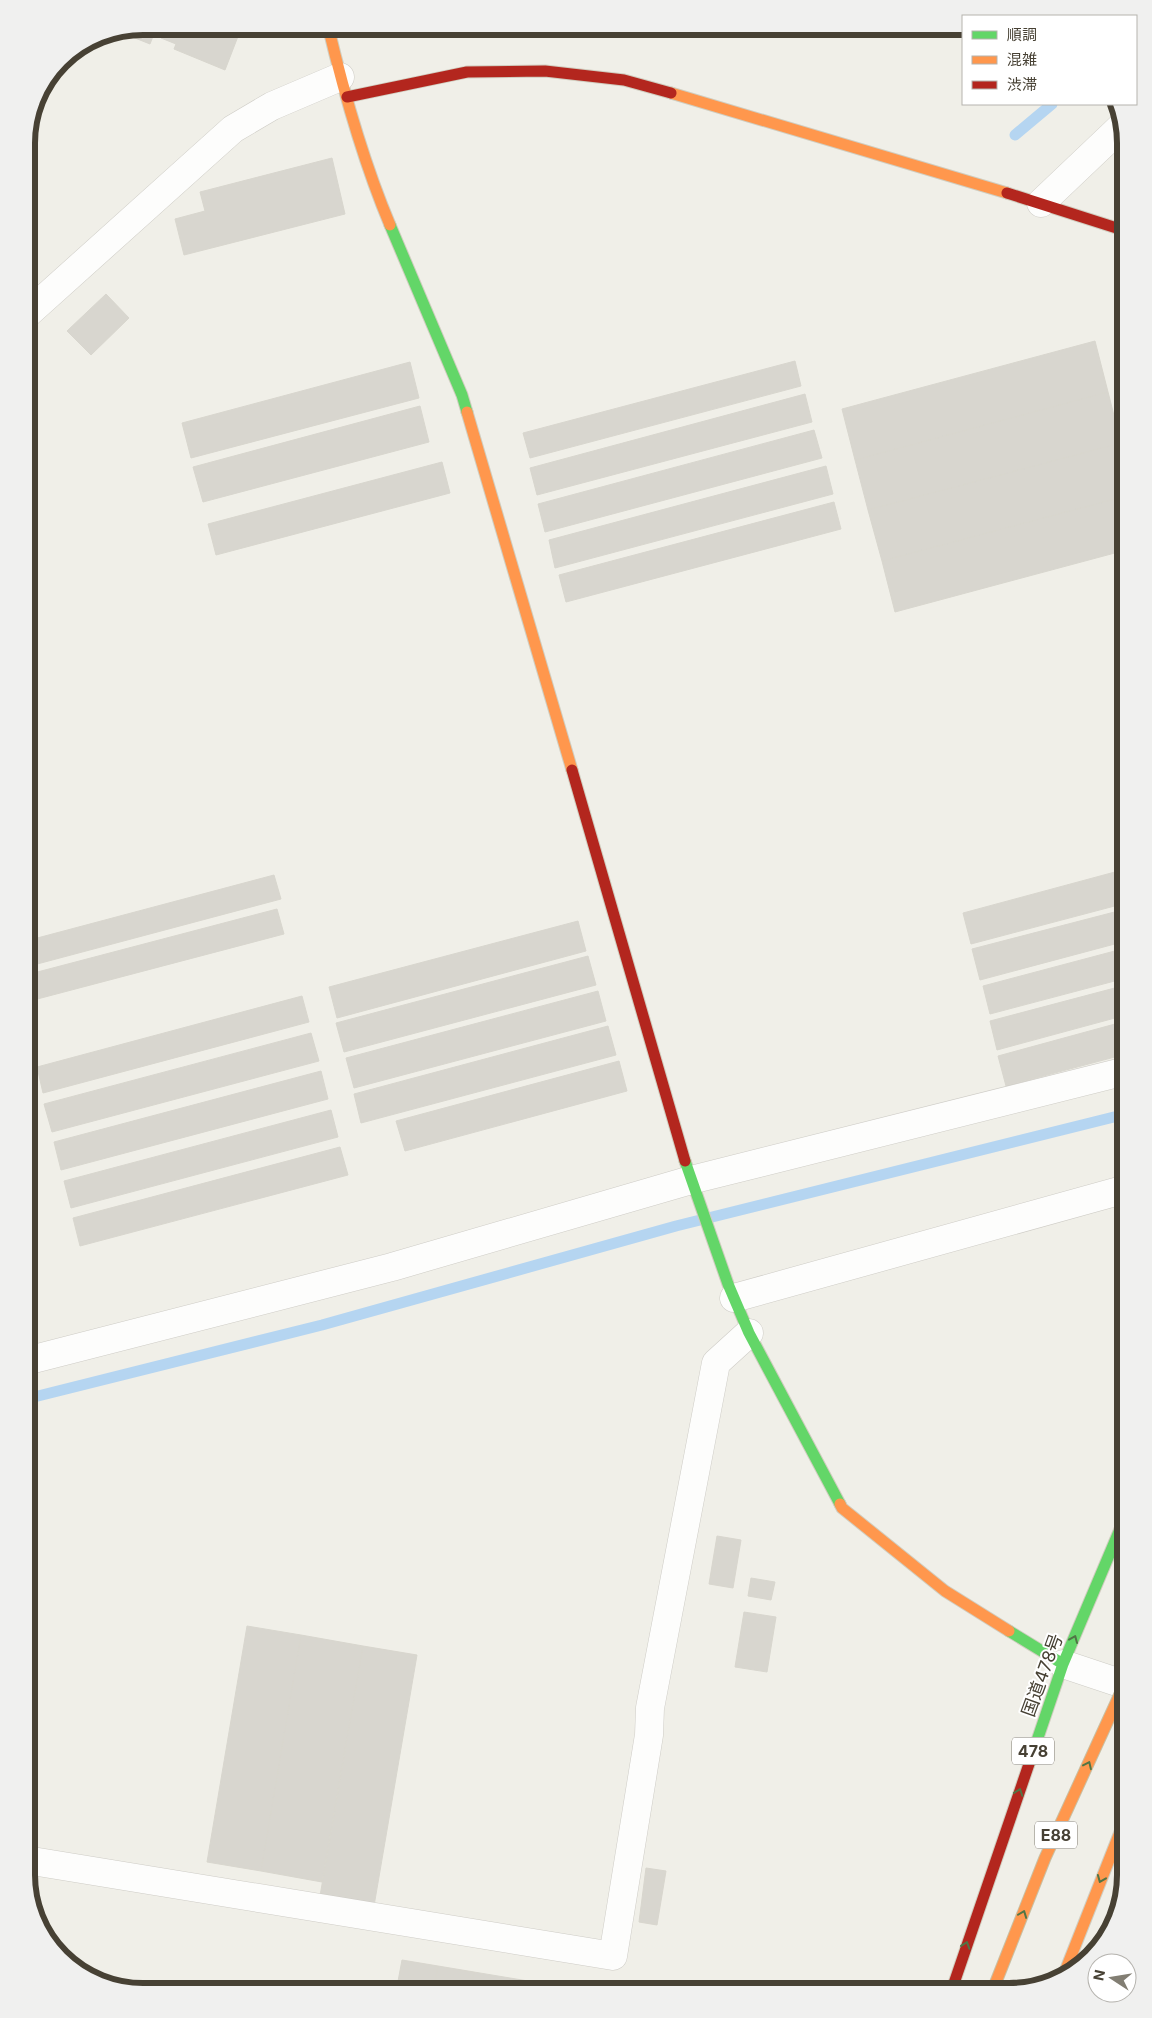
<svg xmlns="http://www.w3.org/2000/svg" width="1152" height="2018" font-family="Inter,'Noto Sans JP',sans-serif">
<rect width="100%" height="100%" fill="#f0efe8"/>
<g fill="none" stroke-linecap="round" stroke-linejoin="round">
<!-- stream -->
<path stroke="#b5d5f1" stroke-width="11" d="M1015 135 1052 104
M26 1399 322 1325 676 1226 1126 1114"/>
</g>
<!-- building -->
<path fill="#d8d6cf" stroke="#d8d6ce" d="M143 26H157L150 44 120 32Z
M166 26H242L225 70 174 49 176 44 161 38Z
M332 158 345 214 184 255 175 219 205 211 200 192Z
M106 294 129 318 91 355 67 331Z
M1095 341 1108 392 855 460 842 409Z
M795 361 801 386 530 458 523 433Z
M410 362 419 398 191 458 182 423Z
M1108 392 1121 443 868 510 855 460Z
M805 394 812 422 537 495 530 468Z
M420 406 429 442 203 502 193 467Z
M814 430 822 458 545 532 538 504Z
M1121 443 1126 459V496L882 561 868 510Z
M442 462 450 493 216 555 208 524Z
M826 466 833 494 555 568 549 540Z
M1126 496V550L895 612 882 561Z
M834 502 841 529 566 602 559 575Z
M1126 869V903L971 944 963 913Z
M274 875 281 899 26 967V941Z
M277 909 284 934 26 1002V975Z
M1126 909V941L980 980 972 949Z
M578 921 586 951 337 1018 329 987Z
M1126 948V978L990 1014 983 986Z
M588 956 596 985 344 1052 336 1023Z
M1126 985V1015L997 1050 990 1021Z
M598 991 606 1021 354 1088 346 1058Z
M302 996 309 1022 43 1093 37 1067Z
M1126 1021V1054L1006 1086 998 1056Z
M608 1026 616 1055 361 1123 354 1094Z
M311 1033 319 1061 52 1132 44 1104Z
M619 1061 627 1091 405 1151 396 1121Z
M321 1071 328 1099 61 1170 54 1142Z
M331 1110 338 1137 71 1208 64 1181Z
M340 1147 348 1175 80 1246 73 1218Z
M717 1536 741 1540 733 1588 709 1584Z
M751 1578 775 1582 771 1600 748 1596Z
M744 1612 776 1617 767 1672 735 1667Z
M247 1626 301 1635 261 1871 207 1862Z
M301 1635 363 1646 322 1882 261 1871Z
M363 1646 417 1655 374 1906 320 1896Z
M646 1868 666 1871 657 1925 639 1922Z
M402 1960 438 1966 433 1992H396Z
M438 1966 474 1972 471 1992H433Z
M474 1972 510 1978 508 1992H471Z
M510 1978 546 1984 545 1992H508Z
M546 1984 583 1990 582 1992H545Z"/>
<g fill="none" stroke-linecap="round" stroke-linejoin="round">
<defs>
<path id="street" d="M1041 203 1122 126
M26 315 233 129 272 106 340 77
M734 1298 1126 1189
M26 1361 392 1267 691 1180 1126 1071
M1063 1664 1126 1685
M26 1860 613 1956 649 1735 650 1708 716 1363 749 1333"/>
<path id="fast" d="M390 225 462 395 467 412
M685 1161 728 1284 749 1333 840 1504
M1009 1631 1063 1664
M1029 1764 1063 1664 1126 1515"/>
<path id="slow" d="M328 26C344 93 363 161 390 225
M671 93 1007 193
M467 412 572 770
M840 1504 842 1508 945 1591 1009 1631
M1062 1979 1126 1817"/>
<path id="jam" d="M347 97 467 72 545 71 624 80 671 93
M1007 193 1126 231
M572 770 685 1161
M951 1992 1029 1764"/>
</defs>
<!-- street casing -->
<use href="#street" stroke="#ceccc6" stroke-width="29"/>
<!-- fast casing -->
<use href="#fast" stroke="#d0cdbf" stroke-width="13"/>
<!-- slow casing -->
<use href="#slow" stroke="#d0cdbf" stroke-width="13"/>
<!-- jam casing -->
<use href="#jam" stroke="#d0cdbf" stroke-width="13"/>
<!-- street -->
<use href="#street" stroke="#fdfdfc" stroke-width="28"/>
<!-- fast -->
<use href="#fast" stroke="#63d668" stroke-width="11"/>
<!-- slow -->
<use href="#slow" stroke="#ff974d" stroke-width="11"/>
<!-- jam -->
<use href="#jam" stroke="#b3261e" stroke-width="11"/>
<defs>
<path id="slow-bridge" d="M992 1992 1045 1858 1126 1681"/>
</defs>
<!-- slow-bridge casing -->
<use href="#slow-bridge" stroke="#cabfa2" stroke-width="13" stroke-linecap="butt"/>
<!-- slow-bridge -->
<use href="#slow-bridge" stroke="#ff974d" stroke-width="11"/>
</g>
<!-- one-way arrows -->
<defs><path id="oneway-chevron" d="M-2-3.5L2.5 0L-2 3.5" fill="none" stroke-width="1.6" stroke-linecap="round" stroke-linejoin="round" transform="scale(1.25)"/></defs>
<g stroke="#517546">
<use href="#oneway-chevron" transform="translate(1074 1639) rotate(-67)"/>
<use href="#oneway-chevron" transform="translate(1088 1765) rotate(-65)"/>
<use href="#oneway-chevron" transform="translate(1019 1792) rotate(-71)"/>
<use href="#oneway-chevron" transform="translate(1101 1879) rotate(112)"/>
<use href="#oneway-chevron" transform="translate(1023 1914) rotate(-69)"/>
<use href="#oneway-chevron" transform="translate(966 1945) rotate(-71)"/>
</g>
<g text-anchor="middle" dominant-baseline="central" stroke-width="4" stroke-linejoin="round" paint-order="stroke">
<!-- shield labels -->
<g fill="#fff" stroke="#7e7a71" stroke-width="1">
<rect x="1012" y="1737.5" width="42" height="27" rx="4"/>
<rect x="1035" y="1821.5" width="42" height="27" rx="4"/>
</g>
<g font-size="16" font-weight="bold" fill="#474134">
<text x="1033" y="1751">478</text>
<text x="1056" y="1835">E88</text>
</g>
<!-- street labels -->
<g font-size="18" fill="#474134" stroke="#fff">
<text transform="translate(1042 1675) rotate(-70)">国道478号</text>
</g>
</g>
<!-- crop -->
<path d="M0 0H1152V2018H0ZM143 35H1009A108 108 0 0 1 1117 143V1875A108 108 0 0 1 1009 1983H143A108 108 0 0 1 35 1875V143A108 108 0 0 1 143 35Z" fill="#f0f0ef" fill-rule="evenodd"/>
<path fill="none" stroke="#474134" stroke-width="6" d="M143 35H1009A108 108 0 0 1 1117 143V1875A108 108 0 0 1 1009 1983H143A108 108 0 0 1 35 1875V143A108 108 0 0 1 143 35Z"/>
<!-- legend -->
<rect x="962" y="15" width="175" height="90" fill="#ffffff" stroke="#b5b3ae"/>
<rect x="972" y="31" width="25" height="8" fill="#63d668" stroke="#b5b3ae"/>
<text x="1007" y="40" font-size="15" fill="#474134">順調</text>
<rect x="972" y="56" width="25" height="8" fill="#ff974d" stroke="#b5b3ae"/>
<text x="1007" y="65" font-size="15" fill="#474134">混雑</text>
<rect x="972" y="81" width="25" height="8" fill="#b3261e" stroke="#b5b3ae"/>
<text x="1007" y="90" font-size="15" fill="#474134">渋滞</text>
<!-- north arrow -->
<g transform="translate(1112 1978) rotate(282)"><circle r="24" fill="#ffffff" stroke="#b5b3ae"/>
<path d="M0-4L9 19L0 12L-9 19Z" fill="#827e73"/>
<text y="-8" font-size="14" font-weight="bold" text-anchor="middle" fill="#474134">N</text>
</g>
</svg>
